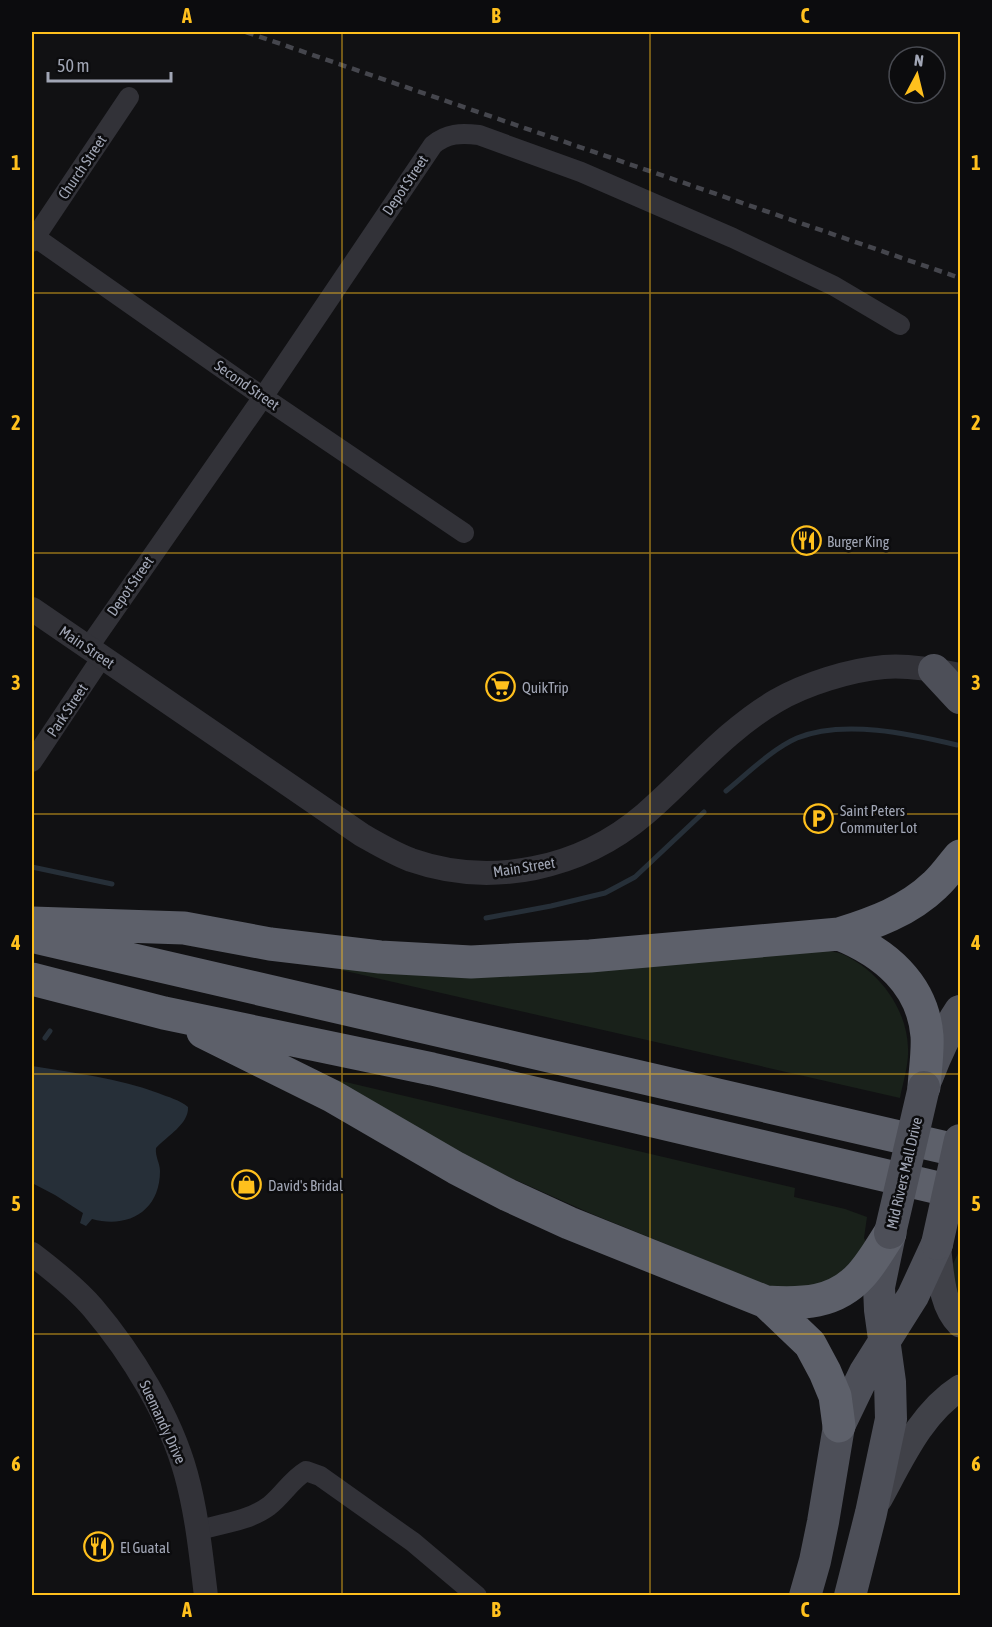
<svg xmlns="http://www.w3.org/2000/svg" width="992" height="1627" font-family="'Asap Condensed',sans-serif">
<rect width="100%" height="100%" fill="#111113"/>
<!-- green -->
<path fill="#19211a" d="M819 949C826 951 835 951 842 954 878 970 907 1008 908 1048 909 1065 903 1082 900 1098L341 970V966Z
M320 1076 795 1188 794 1197 845 1209 867 1217 864 1238 867 1245 830 1284 779 1290 592 1214 498 1172 425 1136Z
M960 1249V1303L955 1292 953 1264Z"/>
<!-- water -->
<path fill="#262f38" d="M32 1066C74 1073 118 1078 158 1093 168 1097 180 1100 188 1107 189 1124 167 1136 156 1148 155 1157 160 1163 160 1171 160 1211 128 1229 92 1219L86 1226 80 1223 83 1213 55 1195 32 1183Z"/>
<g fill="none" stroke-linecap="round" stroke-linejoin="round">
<!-- stream -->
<path stroke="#262f38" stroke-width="5" d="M726 791C747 774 772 749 797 738 843 719 911 734 957 745
M32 867 112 884
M486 918 551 906 605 893 635 877 704 812
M45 1038 50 1031"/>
<!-- minor -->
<path stroke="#323238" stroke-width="20" d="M32 235 263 397 464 533
M32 242 129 97
M88 648 263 397 433 145C447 133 461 133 479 135L581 172 733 238 834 286 900 325
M32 762 102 657
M198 1530C221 1524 249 1521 269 1506 283 1495 291 1480 306 1471L320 1476 413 1542 477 1596"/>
<!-- tertiary -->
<path stroke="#323238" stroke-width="24" d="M32 609 362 835C378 844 393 853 411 860 491 888 581 869 645 814 688 777 726 730 776 701 805 684 850 670 884 667 909 665 935 670 960 675
M32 1254C53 1270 76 1288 93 1308 132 1354 170 1416 186 1474 197 1514 201 1555 206 1596"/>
<!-- secondary -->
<path stroke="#404148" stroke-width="27" d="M937 1244C941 1271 940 1304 960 1324
M879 1499C901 1459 921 1413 960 1388"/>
<!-- primary -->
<path stroke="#4d4f58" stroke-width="32" d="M934 670 960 698
M927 1078C936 1054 946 1032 960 1011
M805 1596 815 1561 823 1522 839 1426 865 1372 913 1296 937 1244
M850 1596 871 1513 891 1419 890 1382 880 1310 879 1287 890 1234"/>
<!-- motorway -->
<path stroke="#5d606a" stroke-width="33" d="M32 923 184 928 270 944 380 957 471 962 590 956 839 934C874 923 908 911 935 885 945 876 952 865 960 856
M839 934C884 952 923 984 927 1036 928 1053 925 1071 924 1087
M39 938 960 1151
M32 979 164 1013 432 1069 960 1193
M203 1032 332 1096 456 1168 508 1195 569 1223 766 1302C802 1304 835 1304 861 1275 872 1263 881 1247 890 1233
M766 1302 810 1344 825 1372 835 1396 839 1426"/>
<!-- rail -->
<path stroke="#45464d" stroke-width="4.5" stroke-dasharray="8 6" stroke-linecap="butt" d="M246 32 960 278"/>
<!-- primary-bridge -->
<path stroke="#4d4f58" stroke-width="32" d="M890 1233 924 1087
M937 1244 960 1140"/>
</g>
<!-- grid -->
<path fill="none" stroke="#ffc01d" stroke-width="1.5" stroke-opacity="0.55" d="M342 32V1596M650 32V1596M32 293H960M32 553H960M32 814H960M32 1074H960M32 1334H960"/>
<!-- icons -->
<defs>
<symbol id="restaurant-ring" viewBox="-11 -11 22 22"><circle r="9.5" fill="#0c0c0e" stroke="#ffc01d" stroke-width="1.5"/><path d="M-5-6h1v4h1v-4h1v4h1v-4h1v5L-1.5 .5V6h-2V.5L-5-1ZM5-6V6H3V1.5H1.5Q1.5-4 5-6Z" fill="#ffc01d"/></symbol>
<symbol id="supermarket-ring" viewBox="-11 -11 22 22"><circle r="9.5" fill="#0c0c0e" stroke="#ffc01d" stroke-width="1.5"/><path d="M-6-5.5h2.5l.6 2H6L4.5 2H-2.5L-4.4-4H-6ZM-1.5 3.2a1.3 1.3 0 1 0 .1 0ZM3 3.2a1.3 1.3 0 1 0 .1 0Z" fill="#ffc01d"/></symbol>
<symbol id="parking-ring" viewBox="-11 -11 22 22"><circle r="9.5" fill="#0c0c0e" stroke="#ffc01d" stroke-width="1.5"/><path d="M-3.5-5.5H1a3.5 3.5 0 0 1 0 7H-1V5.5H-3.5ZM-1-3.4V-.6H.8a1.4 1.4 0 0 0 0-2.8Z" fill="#ffc01d"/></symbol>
<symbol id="shop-ring" viewBox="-11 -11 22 22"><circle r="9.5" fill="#0c0c0e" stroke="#ffc01d" stroke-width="1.5"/><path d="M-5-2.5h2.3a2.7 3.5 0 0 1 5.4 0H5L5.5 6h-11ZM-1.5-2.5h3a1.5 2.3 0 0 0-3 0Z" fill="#ffc01d"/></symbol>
</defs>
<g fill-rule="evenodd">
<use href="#restaurant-ring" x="790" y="524" width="33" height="33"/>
<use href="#supermarket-ring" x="484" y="670" width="33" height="33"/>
<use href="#parking-ring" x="802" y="802" width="33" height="33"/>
<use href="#shop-ring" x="230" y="1168" width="33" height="33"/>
<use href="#restaurant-ring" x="82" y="1530" width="33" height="33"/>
</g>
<g text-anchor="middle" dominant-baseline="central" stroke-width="5" stroke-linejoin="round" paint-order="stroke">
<!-- street labels -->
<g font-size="15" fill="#a1a6b5" stroke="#0c0c0e">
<text transform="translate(82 167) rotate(-56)">Church Street</text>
<text transform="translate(405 185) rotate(-56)">Depot Street</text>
<text transform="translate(247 385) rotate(35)">Second Street</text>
<text transform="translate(130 586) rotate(-55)">Depot Street</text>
<text transform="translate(87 647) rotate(34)">Main Street</text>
<text transform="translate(67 710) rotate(-56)">Park Street</text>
<text transform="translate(524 867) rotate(-9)">Main Street</text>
<text transform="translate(904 1173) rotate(-77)">Mid Rivers Mall Drive</text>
<text transform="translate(163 1422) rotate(65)">Suemandy Drive</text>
</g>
<!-- poi labels -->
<g font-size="15" fill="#a1a6b5" stroke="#0c0c0e" text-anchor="start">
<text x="827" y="541">Burger King</text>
<text x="522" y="687">QuikTrip</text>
<text x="840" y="810">Saint Peters<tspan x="840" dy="17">Commuter Lot</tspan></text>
<text x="268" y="1185">David's Bridal</text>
<text x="120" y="1547">El Guatal</text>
</g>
</g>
<!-- border -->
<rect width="992" height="1627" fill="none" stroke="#0c0c0e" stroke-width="66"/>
<!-- north arrow -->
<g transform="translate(917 75) rotate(7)"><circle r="28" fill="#0c0c0e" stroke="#484a51" stroke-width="1.5"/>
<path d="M0-4.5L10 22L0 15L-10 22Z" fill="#ffc01d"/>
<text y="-9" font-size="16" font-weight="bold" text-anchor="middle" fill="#a1a6b5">N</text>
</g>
<!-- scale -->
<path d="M48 72v9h123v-9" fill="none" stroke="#a1a6b5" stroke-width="3"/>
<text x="57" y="72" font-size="18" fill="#a1a6b5" stroke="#0c0c0e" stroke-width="4.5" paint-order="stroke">50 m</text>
<rect x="33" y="33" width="926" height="1561" fill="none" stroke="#ffc01d" stroke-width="2"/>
<g font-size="20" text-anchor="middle" font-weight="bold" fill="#ffc01d">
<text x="187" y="23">A</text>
<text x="496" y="23">B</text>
<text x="805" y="23">C</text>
<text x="16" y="170">1</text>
<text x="976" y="170">1</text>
<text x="16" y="430">2</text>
<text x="976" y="430">2</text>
<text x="16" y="690">3</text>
<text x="976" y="690">3</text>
<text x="16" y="950">4</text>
<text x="976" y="950">4</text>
<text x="16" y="1211">5</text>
<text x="976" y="1211">5</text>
<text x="16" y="1471">6</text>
<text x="976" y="1471">6</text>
<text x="187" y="1617">A</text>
<text x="496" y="1617">B</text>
<text x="805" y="1617">C</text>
</g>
</svg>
